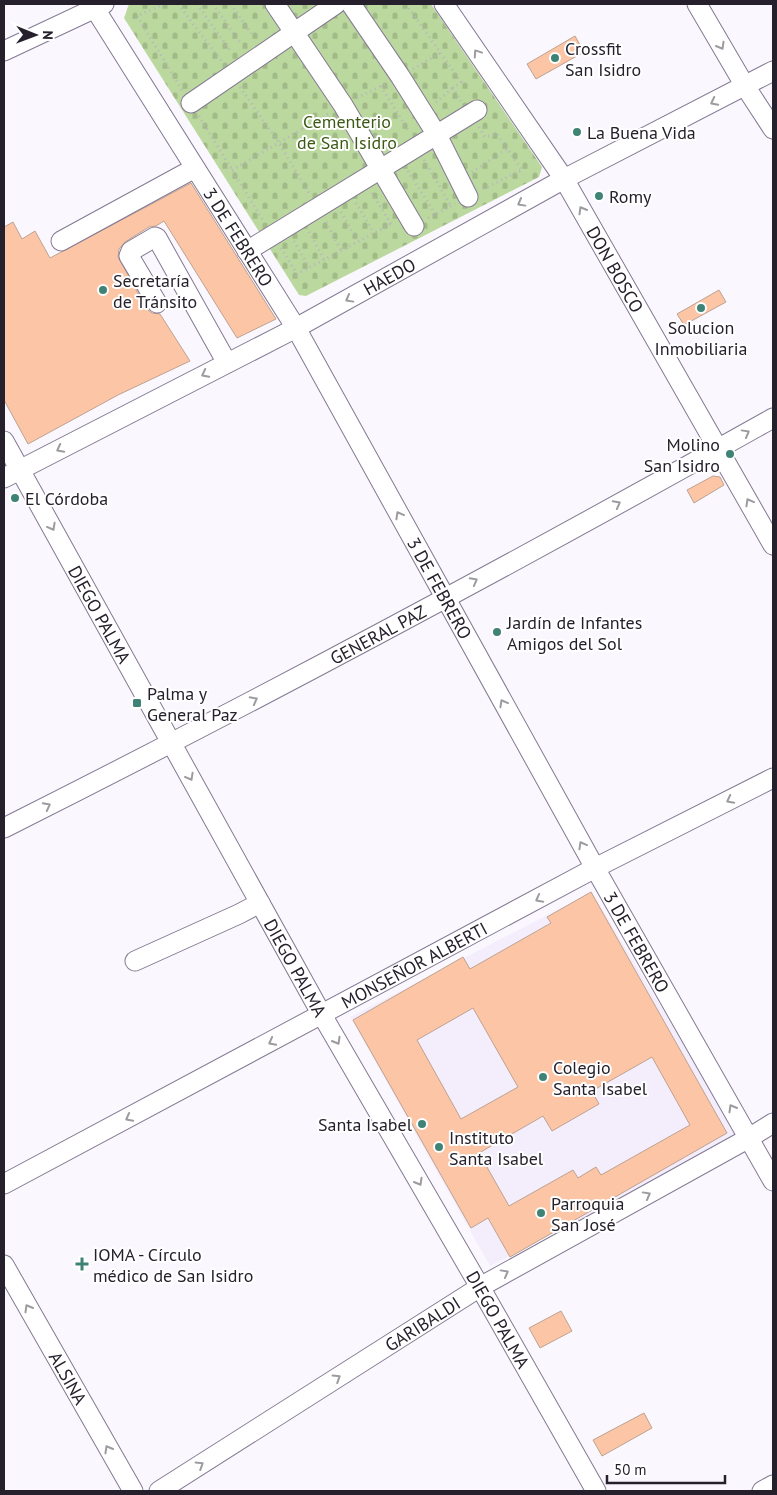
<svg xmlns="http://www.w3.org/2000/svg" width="777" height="1495" font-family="'PT Sans',sans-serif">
<defs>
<pattern id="cemetery-stones" width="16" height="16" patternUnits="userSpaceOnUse" patternTransform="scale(1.25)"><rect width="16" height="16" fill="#bbd99e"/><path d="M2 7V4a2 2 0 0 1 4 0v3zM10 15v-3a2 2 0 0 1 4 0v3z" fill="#a1ba88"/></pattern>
</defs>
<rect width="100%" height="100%" fill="#faf8fe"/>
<!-- built -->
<path fill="#f4edfc" d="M592 892 739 1137 490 1266 350 1017Z"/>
<!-- cemetery -->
<path fill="url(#cemetery-stones)" d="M129 4H431L542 167 539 177 306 296 299 295 124 18Z"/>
<!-- building -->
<path fill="#fcc5a5" stroke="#bea291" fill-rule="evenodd" d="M575 36 584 52 536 79 527 64Z
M191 183 276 319 237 338 164 221 156 226 149 227 125 242 119 249 118 257 147 309 152 313 160 314 190 361 118 395 28 444 4 400V227L13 222 22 239 35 231 50 258Z
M719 290 726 302 684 325 677 314Z
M713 476 720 477 724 485 694 503 687 490Z
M591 892 727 1133 510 1257 488 1218 471 1228 353 1020 463 957 470 969 551 923 547 917ZM473 1008 518 1087 461 1119 417 1040ZM652 1057 690 1125 601 1175 596 1167 578 1178 573 1170 509 1206 479 1153 543 1116 552 1131 599 1104 592 1091Z
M561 1311 572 1331 540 1348 529 1328Z
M644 1413 652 1428 602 1456 593 1440Z"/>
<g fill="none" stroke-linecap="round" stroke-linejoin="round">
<defs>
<g id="minor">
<path id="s1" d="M92 4 296 328 595 868 773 1181"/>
<path d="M275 4 343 105 414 226"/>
<path d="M351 4 400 76 437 135 468 197"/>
<path id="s2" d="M444 4 564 179 773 545"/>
<path d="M697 4 745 86 773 129"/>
<path d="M4 51 104 4"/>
<path d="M191 103 336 4"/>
<path d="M61 241 195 168"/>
<path d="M247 251 477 110"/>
<path d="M157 303 129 256 131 251 155 237 157 238 227 363"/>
<path id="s3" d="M4 441 322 1015 480 1287 596 1491"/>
<path id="s4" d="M4 478 296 328 564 179 773 71"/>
<path id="s5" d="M4 828C263 698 520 560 773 418"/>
<path d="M135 961 239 914 260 903"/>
<path id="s6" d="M4 1184 595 868 773 778"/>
<path id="s7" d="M4 1265 133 1491"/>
<path id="s8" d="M159 1491 480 1287 749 1138 773 1123"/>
<path d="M762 1491 773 1485"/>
</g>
</defs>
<!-- minor casing -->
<use href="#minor" stroke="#847993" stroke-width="21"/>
<!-- path -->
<path stroke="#b7b5bc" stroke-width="3" stroke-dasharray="1 4" stroke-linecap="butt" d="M164 4 137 16 182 90
M178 4 222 62
M197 4 231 52
M213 4 241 44
M231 4 253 36
M406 4 461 82 453 88 461 101
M413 69 440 53
M381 86 409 132
M240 87 279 143 310 195
M357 98 385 84
M436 102 453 88
M199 116 264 222
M479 127 485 137 497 134 522 170 483 189
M424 160 451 206
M232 170 330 113
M408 171 435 214
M472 172 507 149
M372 193 391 224
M356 203 374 233
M341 212 358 242
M428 218 455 204
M326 222 341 250
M309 232 324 259
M294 241 309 267
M281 248 297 274 391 224"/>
<!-- minor -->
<use href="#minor" stroke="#fff" stroke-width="19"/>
</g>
<!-- one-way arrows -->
<defs><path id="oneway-chevron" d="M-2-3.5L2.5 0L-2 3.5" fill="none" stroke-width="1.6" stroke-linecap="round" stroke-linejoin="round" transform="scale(1.25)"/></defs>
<g stroke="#9d9ba0">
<use href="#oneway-chevron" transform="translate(721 46) rotate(60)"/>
<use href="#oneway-chevron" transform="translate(477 53) rotate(-124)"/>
<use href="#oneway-chevron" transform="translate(714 102) rotate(153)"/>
<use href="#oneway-chevron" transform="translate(521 203) rotate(151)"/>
<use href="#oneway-chevron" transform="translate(582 210) rotate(-120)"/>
<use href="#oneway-chevron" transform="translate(349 299) rotate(151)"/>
<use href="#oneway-chevron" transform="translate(205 374) rotate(153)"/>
<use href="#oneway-chevron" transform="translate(746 433) rotate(-29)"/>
<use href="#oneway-chevron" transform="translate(60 449) rotate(153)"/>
<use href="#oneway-chevron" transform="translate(749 502) rotate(-119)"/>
<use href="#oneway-chevron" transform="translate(617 504) rotate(-28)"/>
<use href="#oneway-chevron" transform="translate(399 515) rotate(-119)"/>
<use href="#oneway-chevron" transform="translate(52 527) rotate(61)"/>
<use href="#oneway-chevron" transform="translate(474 581) rotate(-28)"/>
<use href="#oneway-chevron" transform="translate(254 700) rotate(-28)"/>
<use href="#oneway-chevron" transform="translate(503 703) rotate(-119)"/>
<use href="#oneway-chevron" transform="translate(190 777) rotate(61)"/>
<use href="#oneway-chevron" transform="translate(730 800) rotate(153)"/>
<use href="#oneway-chevron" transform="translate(47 806) rotate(-27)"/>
<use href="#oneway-chevron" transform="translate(582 845) rotate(-119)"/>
<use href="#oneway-chevron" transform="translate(539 899) rotate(152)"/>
<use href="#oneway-chevron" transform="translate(337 1041) rotate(60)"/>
<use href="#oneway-chevron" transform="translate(272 1042) rotate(152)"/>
<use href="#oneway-chevron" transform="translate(732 1108) rotate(-120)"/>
<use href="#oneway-chevron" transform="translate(129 1118) rotate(152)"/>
<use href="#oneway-chevron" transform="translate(419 1182) rotate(60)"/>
<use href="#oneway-chevron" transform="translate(647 1195) rotate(-29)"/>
<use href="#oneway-chevron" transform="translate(505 1273) rotate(-29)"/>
<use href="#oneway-chevron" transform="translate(28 1308) rotate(-120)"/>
<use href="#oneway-chevron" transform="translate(337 1378) rotate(-32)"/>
<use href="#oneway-chevron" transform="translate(108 1449) rotate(-120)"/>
<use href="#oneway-chevron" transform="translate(200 1465) rotate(-32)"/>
</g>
<!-- markers -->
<g fill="#3f8377" stroke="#fff" stroke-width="2">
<circle cx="555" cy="58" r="5"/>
<circle cx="577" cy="132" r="5"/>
<circle cx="599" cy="196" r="5"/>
<circle cx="103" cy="290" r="5"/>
<circle cx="701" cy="308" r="5"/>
<circle cx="730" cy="454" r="5"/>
<circle cx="15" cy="498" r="5"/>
<circle cx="497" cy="632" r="5"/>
<rect x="132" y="698" width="10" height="10" rx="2.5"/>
<circle cx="543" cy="1077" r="5"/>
<circle cx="422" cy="1124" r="5"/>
<circle cx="439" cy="1147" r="5"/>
<circle cx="541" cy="1213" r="5"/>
<path d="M79.5 1256.5h5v5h5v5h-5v5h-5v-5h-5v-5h5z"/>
</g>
<g text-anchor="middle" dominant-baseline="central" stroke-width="4" stroke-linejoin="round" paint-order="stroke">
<!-- poi labels -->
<g font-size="18" fill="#25202b" stroke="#fff" text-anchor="start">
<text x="565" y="48">Crossfit<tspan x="565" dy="21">San Isidro</tspan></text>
<text x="587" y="132">La Buena Vida</text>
<text x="609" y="196">Romy</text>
<text x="113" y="280">Secretaría<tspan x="113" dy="21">de Tránsito</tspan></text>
<text x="701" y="327" text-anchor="middle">Solucion<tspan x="701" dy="21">Inmobiliaria</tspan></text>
<text x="720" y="444" text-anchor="end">Molino<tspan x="720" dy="21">San Isidro</tspan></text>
<text x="25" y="498">El Córdoba</text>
<text x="507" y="622">Jardín de Infantes<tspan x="507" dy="21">Amigos del Sol</tspan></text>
<text x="147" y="693">Palma y<tspan x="147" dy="21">General Paz</tspan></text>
<text x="553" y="1067">Colegio<tspan x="553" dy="21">Santa Isabel</tspan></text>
<text x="412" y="1124" text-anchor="end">Santa Isabel</text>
<text x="449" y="1137">Instituto<tspan x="449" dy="21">Santa Isabel</tspan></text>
<text x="551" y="1203">Parroquia<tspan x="551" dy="21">San José</tspan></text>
<text x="93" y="1254">IOMA - Círculo<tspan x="93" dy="21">médico de San Isidro</tspan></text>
</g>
<!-- park labels -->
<g font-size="18" fill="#3b5914" stroke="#fff">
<text x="347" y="121">Cementerio<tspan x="347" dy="21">de San Isidro</tspan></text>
</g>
<!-- street labels -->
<g font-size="18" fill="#25202b" stroke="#fff">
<text stroke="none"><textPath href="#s1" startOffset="275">3 DE FEBRERO</textPath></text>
<text stroke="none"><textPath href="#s2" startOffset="316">DON BOSCO</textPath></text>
<text stroke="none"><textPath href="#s4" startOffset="435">HAEDO</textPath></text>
<text stroke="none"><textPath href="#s1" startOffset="680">3 DE FEBRERO</textPath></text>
<text stroke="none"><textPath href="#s3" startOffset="198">DIEGO PALMA</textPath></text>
<text stroke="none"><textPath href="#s5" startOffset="421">GENERAL PAZ</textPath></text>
<text stroke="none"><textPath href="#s1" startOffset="1085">3 DE FEBRERO</textPath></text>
<text stroke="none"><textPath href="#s6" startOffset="465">MONSEÑOR ALBERTI</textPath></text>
<text stroke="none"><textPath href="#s3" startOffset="602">DIEGO PALMA</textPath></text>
<text stroke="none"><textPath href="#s3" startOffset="1008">DIEGO PALMA</textPath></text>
<text stroke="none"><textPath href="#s8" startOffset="312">GARIBALDI</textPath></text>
<text stroke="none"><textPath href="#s7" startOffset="130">ALSINA</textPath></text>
</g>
</g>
<!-- border -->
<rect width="777" height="1495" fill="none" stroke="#25202b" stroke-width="10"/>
<!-- north arrow -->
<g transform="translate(35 35) rotate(91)" stroke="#ffffff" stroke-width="4" paint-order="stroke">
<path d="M0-4L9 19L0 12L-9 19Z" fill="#25202b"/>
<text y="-8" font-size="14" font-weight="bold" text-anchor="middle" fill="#25202b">N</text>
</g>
<!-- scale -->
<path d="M607 1475v8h118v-8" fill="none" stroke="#25202b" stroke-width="2.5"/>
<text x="614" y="1475" font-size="15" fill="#25202b" stroke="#ffffff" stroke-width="4" paint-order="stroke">50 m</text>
</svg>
